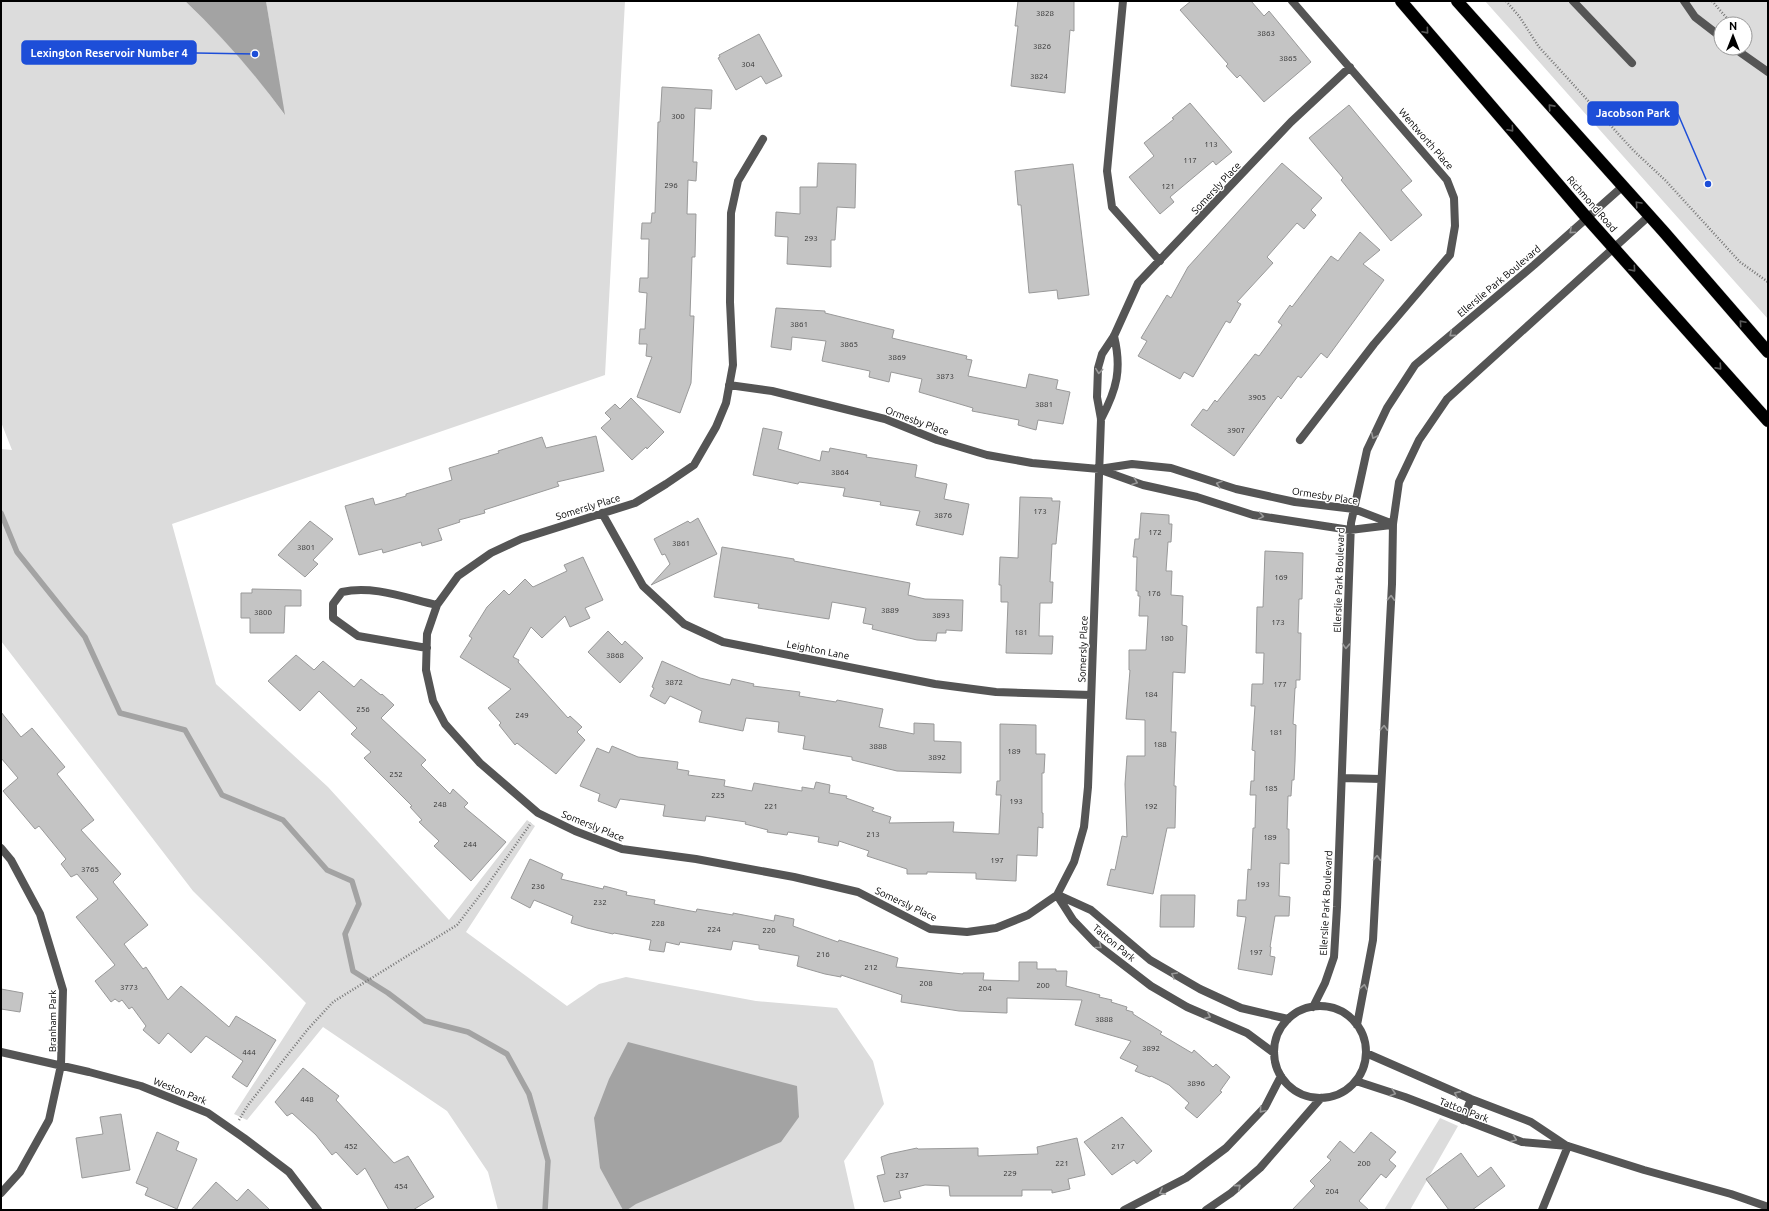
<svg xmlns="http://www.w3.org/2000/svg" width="1769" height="1211" font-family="Ubuntu,sans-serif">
<rect width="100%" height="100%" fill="#fff"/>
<!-- green -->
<path fill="#dcdcdc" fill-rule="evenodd" d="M1 1H185C222 36 255 73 284 114L266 1H625L605 375 172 524 216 684 328 787 449 920 527 820 535 826 466 932 567 1006 599 984 626 977 756 1001 837 1008 873 1061 884 1104 844 1161 855 1210H498L488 1172 447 1111 323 1027 247 1120 234 1114 306 1003 193 891 1 641V449L12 450 1 422Z
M1485 1H1768V319ZM1721 24H1745V48H1721Z
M1440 1118 1458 1126 1410 1210H1384Z"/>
<!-- water -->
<path fill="#a3a3a3" d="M185 1H266L285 115C255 74 222 36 185 1Z
M628 1042 797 1086 799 1117 781 1142 636 1204 627 1210H623L600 1168 594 1118 609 1079Z"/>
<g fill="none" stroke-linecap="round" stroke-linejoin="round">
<!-- stream -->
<path stroke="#a3a3a3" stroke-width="5.5" d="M1 513 17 552 85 637 120 713 185 730 222 795 283 820 327 870 352 881 359 904 345 934 353 971 388 993 425 1021 468 1032 507 1054 529 1094 548 1161 545 1210"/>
</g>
<!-- building -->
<path fill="#c4c4c4" stroke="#999" d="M1018 1H1074V31L1070 30 1065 93 1011 86 1018 26H1015Z
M1191 1H1251L1264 16 1269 11 1311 62 1264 102 1240 75 1237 78 1226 66 1228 64 1180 10Z
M759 34 782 76 766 84 761 76 736 90 718 58 720 57 719 55Z
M662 87 712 90 711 109 695 108 693 162H697L696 181 688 180 687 214H696L695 257H692L690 316H694L691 383 680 413 637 397 652 357 646 356 647 344H639L640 329H645L647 293 639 292 640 278H648L649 239H641L642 223H651L652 213H655L658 122H660Z
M1190 103 1232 152 1216 165 1213 161 1170 197 1174 202 1160 214 1129 177 1154 156 1144 143 1174 119 1172 118Z
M1349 105 1412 181 1401 190 1422 215 1391 241 1341 180 1343 178 1309 138Z
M818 163 856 164 855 208 837 207 835 240H831V267L787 264 788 237 775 236 776 212 800 214V187H817Z
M1282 163 1322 198 1311 210 1316 215 1304 229 1297 223 1267 257 1273 263 1237 302 1241 304 1230 323 1226 321 1193 377 1184 372 1180 379 1138 356 1147 341 1141 338 1167 295 1171 298 1188 267Z
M1073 164 1089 295 1058 299 1057 290 1029 293 1021 205H1018L1015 171Z
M1360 232 1380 250 1363 264 1384 280 1327 358 1321 353 1301 378 1298 376 1281 399 1278 396 1234 456 1191 425 1203 409 1207 411 1215 400 1217 402 1255 354 1259 356 1282 325 1278 322 1290 305 1292 307 1331 256 1338 261Z
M776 308 825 311V313L894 330 892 338 967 356 966 359 972 360 968 376 1026 388 1029 374 1058 380 1056 389 1070 392 1063 424 1038 420 1036 430 1018 425 1019 420 972 411 973 408 919 392 922 379 891 372 889 382 869 377 870 371 822 361 826 341 792 337 791 350 771 347Z
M631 398 664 432 647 449 646 447 632 460 601 428 611 419 605 413 615 404 620 409Z
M763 428 782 432 778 449 820 461 822 451 829 452 830 448 867 455 866 457 917 465 915 477 947 484 944 499 969 504 963 535 916 525 920 511 880 505 881 502 843 496 845 488 799 482 798 484 753 475Z
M596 436 604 471 557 482 559 486 484 510 485 513 459 520 460 522 438 529 442 540 422 546 421 542 383 553 382 549 359 555 345 506 373 498 375 505 406 496V494L452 480 449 468 499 453 498 451 542 437 546 448Z
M1020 497 1052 498V501H1060L1056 544H1052L1050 582H1053L1052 603H1040L1039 636H1053L1052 654 1006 653 1008 602H1001V585H999L1000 557 1018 558Z
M1141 513 1169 515V524H1172L1171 542H1168L1166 571H1172L1171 595 1183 596 1182 625 1187 626 1185 673 1173 672 1171 732H1176L1174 786H1176L1175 828H1167L1153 894 1107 885 1111 869 1115 870 1122 836 1127 837 1125 784 1127 756H1145V720L1126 719 1130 670H1129V650H1146L1148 616H1139L1140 596H1138V591H1136L1137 557H1133L1135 539H1139Z
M698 518 717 554 651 585 670 564 665 554 662 555 654 539 688 521 690 523Z
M310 521 333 539 313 560 318 564 305 577 278 555Z
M722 547 794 559V561L910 583 908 595 925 599 963 600 962 631 946 630V633H937L936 641 917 640 872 629 873 625 863 623 866 608 832 602 829 619 758 608 759 604 714 597Z
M1265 551 1303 553 1302 599H1299L1298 633H1301L1300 680H1296V688H1295L1293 724 1296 725 1295 761 1294 780H1292L1291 796H1288L1287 829H1289V864L1280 863 1279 896 1290 897 1289 916H1275L1270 947H1271L1270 956 1275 957 1272 975 1238 969 1246 917 1237 916 1238 900H1246L1248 869 1251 870 1253 828H1255L1256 795H1250L1251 781H1254L1255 751 1252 750 1255 706H1251L1252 684H1263L1264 653H1256L1257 607H1263Z
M583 557 603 600 585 608 590 618 570 627 565 616 542 638 531 627 513 657 519 660 518 662 568 718 570 716 582 727 577 732 585 740 556 774 517 743 515 745 499 725 501 723 488 708 511 689 460 657 472 638 469 636 487 607 504 590 509 595 525 579 533 587 567 571 564 565Z
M252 589 301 590V606H285L284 633H250V618H241V593H252Z
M608 631 622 645 625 641 643 658 620 683 588 652Z
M296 655 314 670 323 661 354 687 361 679 381 695 382 694 394 705 381 718 426 760 421 765 450 794 453 789 468 803 464 807 506 842 471 881 434 846 439 841 419 822 422 820 410 807 412 806 364 758 371 752 351 734 357 728 319 691 300 711 268 681Z
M662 661 700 678 730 685 732 679 754 684 753 686 800 692 799 696 836 702 837 700 883 709 879 727 914 734V723L934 724V741L961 742V773L897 771 852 760V757L803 749 805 736 778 732 779 722 746 718 743 731 699 722 702 711 670 696 665 704 650 696 654 688 652 687Z
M1 712 21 737 32 728 65 767 57 774 94 820 81 830 121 874 113 882 148 925 124 944 143 969 146 967 168 1000 181 986 229 1027 236 1016 276 1040 247 1087 232 1077 243 1061 206 1036 191 1053 168 1033 159 1044 143 1030 146 1026 132 1007 129 1009 122 1000 119 1002 115 999 111 1002 95 981 115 965 76 917 98 899 77 874 71 877 61 864 66 859 39 826 35 829 3 791 18 778 1 758Z
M1000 724 1036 725V754H1045L1044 773H1042V813H1043V828L1038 827 1037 856 1017 855 1016 881 976 879V873L927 872V874H907V869L867 856 869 851 839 841 838 846 818 842 819 837 788 832 787 835 767 832 768 830 745 824 746 822 706 816 705 821 663 816 665 805 620 799 616 808 598 801 600 794 580 786 597 748 609 753 612 746 638 757 678 762 677 769 689 771 688 775 725 780 724 786 752 791 754 783 802 791V787L814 789 816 782 830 785 829 793 847 796 846 798 874 808 872 811 891 817 889 823 954 822 953 832 999 834 1001 795H996L997 781H1000Z
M530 859 563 874 561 879 603 889 604 886 627 892 626 895 655 900 654 904 696 912 697 909 733 915V913L774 921 775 915 794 919 793 926 838 942 839 940 898 958 896 967 963 974V973H984L983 980 1019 981V962H1037V969H1056V971H1067L1066 986 1100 995 1099 997 1112 1000 1111 1002 1127 1007 1126 1010 1133 1012V1014L1162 1032 1160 1034 1192 1053 1194 1050 1213 1067 1216 1064 1230 1077 1220 1091 1222 1092 1197 1118 1185 1108 1189 1103 1169 1085 1151 1076 1150 1077 1135 1071 1138 1066 1120 1058 1131 1041 1075 1025 1082 1000 1007 998V1013L959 1011 901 1002 902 995 841 975V977L825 974 797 966 799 956 759 949V945L733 941 731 950 680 942 679 945 666 942 664 952 649 950 651 940 614 933 613 934 587 928 571 923 573 916 534 900 530 908 511 898Z
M1161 895H1195L1194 927H1160Z
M1 989 23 993 20 1012 1 1009Z
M303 1068 339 1096 336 1100 394 1163 408 1156 434 1197 413 1210H389L365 1168 357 1175 336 1152 332 1155 316 1135 292 1113 287 1116 275 1102Z
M121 1114 130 1170 82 1178 76 1138 103 1134 100 1117Z
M1122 1117 1152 1151 1137 1164 1134 1160 1112 1175 1084 1142Z
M157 1132 179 1142 176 1150 197 1159 177 1209 145 1195 148 1188 136 1183Z
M1371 1132 1396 1152 1389 1160 1396 1166 1386 1178 1381 1174 1359 1201 1369 1210H1292L1315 1186 1310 1181 1331 1160 1327 1157 1340 1141 1354 1153Z
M1077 1138 1085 1175 1068 1179 1070 1189 1052 1193V1190H1022V1196H950L949 1186 925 1185 899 1191 901 1198 884 1202 877 1176 885 1174 881 1157 889 1154 917 1148 918 1149 978 1148V1156L1038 1154 1037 1147Z
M1461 1153 1478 1177 1491 1167 1505 1186 1472 1210H1449L1426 1179Z
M216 1182 237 1201 248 1189 270 1210H191Z"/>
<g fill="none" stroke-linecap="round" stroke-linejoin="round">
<defs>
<path id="highway" d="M1401 1 1587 218 1768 421
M1457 1 1664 232 1768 352"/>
</defs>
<!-- highway casing -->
<use href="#highway" stroke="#dbdbdb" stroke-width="13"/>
<!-- path -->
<path stroke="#777" stroke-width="2.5" stroke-dasharray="1 2" stroke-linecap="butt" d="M1506 1 1519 16 1539 47 1633 150 1666 181 1740 262 1768 282
M1712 1 1732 24
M239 1120 248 1105 308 1029 333 1002 457 925 484 890 531 823"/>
<!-- street -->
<path stroke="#555" stroke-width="8" d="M1123 1 1107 171 1112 207 1160 261
M1292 1 1447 180 1454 198 1455 226 1450 255 1374 344 1300 440
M1573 1 1632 63
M1684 1 1695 17 1721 37
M1734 48 1768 72
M763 139 738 181 731 213 730 302 733 365 726 403 716 427 694 465 666 484 635 503 521 539 491 553 458 576 437 605 427 634 426 670 433 701 445 724 480 763 538 813 575 831 622 849 696 859 794 877 858 892 930 929 967 932 996 928 1028 915 1057 895 1074 862 1084 827 1088 787 1101 419 1097 397 1098 368 1102 354 1114 336 1138 283 1291 122 1350 67
M729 385 772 391 885 419 937 440 987 455 1032 463 1099 469 1132 464 1171 468 1236 489 1295 502 1354 509 1393 524
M1101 419C1117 389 1122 369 1114 336
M1101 470 1143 485 1197 497 1253 515 1350 530 1391 525
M602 513 643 586 684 624 723 642 935 684 996 692 1091 695
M427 648 358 636 333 618V604L342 592C373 585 406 598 437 605
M1342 778 1381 779
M1 848 11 860 40 914 63 990 61 1065 49 1120 20 1172 1 1193
M1057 895 1073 920 1095 943 1151 986 1187 1007 1247 1033 1274 1053
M1058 895 1091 910 1150 960 1200 989 1241 1008 1288 1019
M1274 1052a46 46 0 1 1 92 0a46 46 0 1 1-92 0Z
M1313 1007 1325 983 1334 957 1337 907 1351 523 1367 450 1387 408 1415 365 1534 265 1622 187
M1357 1025 1373 940 1392 584 1393 524 1399 482 1419 440 1447 399 1649 216
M1 1052 89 1072 141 1086 208 1113 244 1138 289 1172 318 1210
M1366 1053 1471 1099 1531 1122 1567 1146
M1356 1081 1405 1097 1522 1142 1568 1146 1644 1170 1731 1194 1768 1207
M1463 1120 1471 1099
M1124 1210 1186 1178 1226 1148 1265 1107 1281 1076
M1206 1210 1231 1193 1260 1168 1321 1098
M1542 1210 1568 1146"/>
<!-- highway -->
<use href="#highway" stroke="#000" stroke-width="12"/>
</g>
<!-- one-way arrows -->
<defs><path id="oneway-chevron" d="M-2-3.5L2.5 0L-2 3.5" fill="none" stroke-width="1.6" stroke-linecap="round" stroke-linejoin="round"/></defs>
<g stroke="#595959">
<use href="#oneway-chevron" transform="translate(1426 31) rotate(49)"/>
<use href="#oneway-chevron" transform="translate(1551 107) rotate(-132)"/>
<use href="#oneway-chevron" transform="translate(1511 129) rotate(49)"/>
<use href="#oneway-chevron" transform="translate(1638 204) rotate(-133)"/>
<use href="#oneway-chevron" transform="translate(1633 269) rotate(49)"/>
<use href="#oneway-chevron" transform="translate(1742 323) rotate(-131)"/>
<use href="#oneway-chevron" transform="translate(1719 367) rotate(48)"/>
</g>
<g stroke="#999">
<use href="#oneway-chevron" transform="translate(1572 231) rotate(138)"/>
<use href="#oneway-chevron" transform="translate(1452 334) rotate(140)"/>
<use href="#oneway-chevron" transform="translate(1099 371) rotate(96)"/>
<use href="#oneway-chevron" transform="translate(1374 436) rotate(116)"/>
<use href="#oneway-chevron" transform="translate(1135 482) rotate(20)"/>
<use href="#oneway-chevron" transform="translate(1219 484) rotate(-162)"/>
<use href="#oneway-chevron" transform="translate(1261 516) rotate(10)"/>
<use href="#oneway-chevron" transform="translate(1391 598) rotate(-87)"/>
<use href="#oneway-chevron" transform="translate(1346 646) rotate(92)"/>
<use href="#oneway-chevron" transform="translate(1384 728) rotate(-87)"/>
<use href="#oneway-chevron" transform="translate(1377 858) rotate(-87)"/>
<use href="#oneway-chevron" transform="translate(1099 946) rotate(39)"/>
<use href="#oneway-chevron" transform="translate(1174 975) rotate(-150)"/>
<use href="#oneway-chevron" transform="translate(1364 987) rotate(-80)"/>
<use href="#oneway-chevron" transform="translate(1208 1016) rotate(24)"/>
<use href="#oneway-chevron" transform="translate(1393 1093) rotate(18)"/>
<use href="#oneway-chevron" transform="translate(1457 1094) rotate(-156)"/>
<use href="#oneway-chevron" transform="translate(1262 1110) rotate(131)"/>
<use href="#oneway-chevron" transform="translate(1514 1139) rotate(21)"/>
<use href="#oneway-chevron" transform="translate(1238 1187) rotate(-40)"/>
<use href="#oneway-chevron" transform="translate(1162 1192) rotate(152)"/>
</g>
<g text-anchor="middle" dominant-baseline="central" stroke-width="3" stroke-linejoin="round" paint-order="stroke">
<!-- number labels -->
<g font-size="8" fill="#313131">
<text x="1045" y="13">3828</text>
<text x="1266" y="33">3863</text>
<text x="1042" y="46">3826</text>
<text x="1288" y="58">3865</text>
<text x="748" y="64">304</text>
<text x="1039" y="76">3824</text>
<text x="678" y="116">300</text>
<text x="1211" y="144">113</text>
<text x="1190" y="160">117</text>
<text x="671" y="185">296</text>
<text x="1168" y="186">121</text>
<text x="811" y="238">293</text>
<text x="799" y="324">3861</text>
<text x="849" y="344">3865</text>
<text x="897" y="357">3869</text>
<text x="945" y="376">3873</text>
<text x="1257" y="397">3905</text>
<text x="1044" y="404">3881</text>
<text x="1236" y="430">3907</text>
<text x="840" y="472">3864</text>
<text x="1040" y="511">173</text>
<text x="943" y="515">3876</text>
<text x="1155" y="532">172</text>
<text x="681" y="543">3861</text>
<text x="306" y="547">3801</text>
<text x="1281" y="577">169</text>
<text x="1154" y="593">176</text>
<text x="890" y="610">3889</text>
<text x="263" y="612">3800</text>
<text x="941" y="615">3893</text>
<text x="1278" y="622">173</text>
<text x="1021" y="632">181</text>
<text x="1167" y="638">180</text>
<text x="615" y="655">3868</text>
<text x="674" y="682">3872</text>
<text x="1280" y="684">177</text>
<text x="1151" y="694">184</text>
<text x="363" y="709">256</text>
<text x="522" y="715">249</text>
<text x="1276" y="732">181</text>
<text x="1160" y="744">188</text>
<text x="878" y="746">3888</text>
<text x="1014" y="751">189</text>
<text x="937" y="757">3892</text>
<text x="396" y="774">252</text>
<text x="1271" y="788">185</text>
<text x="718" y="795">225</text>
<text x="1016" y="801">193</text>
<text x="440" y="804">248</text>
<text x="771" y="806">221</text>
<text x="1151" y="806">192</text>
<text x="873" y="834">213</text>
<text x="1270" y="837">189</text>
<text x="470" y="844">244</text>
<text x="997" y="860">197</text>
<text x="90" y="869">3765</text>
<text x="1263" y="884">193</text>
<text x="538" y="886">236</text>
<text x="600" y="902">232</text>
<text x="658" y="923">228</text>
<text x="714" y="929">224</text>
<text x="769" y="930">220</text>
<text x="1256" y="952">197</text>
<text x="823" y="954">216</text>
<text x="871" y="967">212</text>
<text x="926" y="983">208</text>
<text x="1043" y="985">200</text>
<text x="129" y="987">3773</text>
<text x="985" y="988">204</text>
<text x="1104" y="1019">3888</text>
<text x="1151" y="1048">3892</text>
<text x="249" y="1052">444</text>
<text x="1196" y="1083">3896</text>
<text x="307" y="1099">448</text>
<text x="351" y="1146">452</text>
<text x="1118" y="1146">217</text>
<text x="1062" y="1163">221</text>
<text x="1364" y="1163">200</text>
<text x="1010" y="1173">229</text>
<text x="902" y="1175">237</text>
<text x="401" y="1186">454</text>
<text x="1332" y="1191">204</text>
</g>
<!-- street labels -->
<g font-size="10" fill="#000" stroke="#fff">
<text transform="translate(1426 139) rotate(49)">Wentworth Place</text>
<text transform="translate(1216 188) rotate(-47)">Somersly Place</text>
<text transform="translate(1592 204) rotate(49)">Richmond Road</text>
<text transform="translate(1499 281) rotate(-40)">Ellerslie Park Boulevard</text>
<text transform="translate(917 421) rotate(20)">Ormesby Place</text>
<text transform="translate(1325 496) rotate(9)">Ormesby Place</text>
<text transform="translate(588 507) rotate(-17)">Somersly Place</text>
<text transform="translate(1339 580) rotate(-88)">Ellerslie Park Boulevard</text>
<text transform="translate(1083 649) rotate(-88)">Somersly Place</text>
<text transform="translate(818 650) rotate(11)">Leighton Lane</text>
<text transform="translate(593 826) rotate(22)">Somersly Place</text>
<text transform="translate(1326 903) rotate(-87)">Ellerslie Park Boulevard</text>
<text transform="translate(906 904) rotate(25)">Somersly Place</text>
<text transform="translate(1114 943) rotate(40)">Tatton Park</text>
<text transform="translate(52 1021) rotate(-90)">Branham Park</text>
<text transform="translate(180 1091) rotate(22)">Weston Park</text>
<text transform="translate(1464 1110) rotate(21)">Tatton Park</text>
</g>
</g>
<!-- callouts -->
<path fill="none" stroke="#1d4ed8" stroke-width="1.5" d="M255 54L196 53M1708 184L1678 114"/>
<g fill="#1d4ed8" stroke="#fff" stroke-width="1.5">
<circle cx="255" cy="54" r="4"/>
<circle cx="1708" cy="184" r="4"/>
</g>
<g fill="#1d4ed8" stroke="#1d4ed8" stroke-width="1.5">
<rect x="22" y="41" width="174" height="23" rx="4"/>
<rect x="1588" y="102" width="90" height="23" rx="4"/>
</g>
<g font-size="11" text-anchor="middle" font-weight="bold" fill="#fff">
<text x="109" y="57">Lexington Reservoir Number 4</text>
<text x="1633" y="117">Jacobson Park</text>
</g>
<!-- border -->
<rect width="1769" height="1211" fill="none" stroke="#000000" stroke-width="4"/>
<!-- north arrow -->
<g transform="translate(1733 36)"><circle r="19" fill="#ffffff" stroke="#999999"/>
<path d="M0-3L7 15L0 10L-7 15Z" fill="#000000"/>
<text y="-6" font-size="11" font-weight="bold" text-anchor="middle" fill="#000000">N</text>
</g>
</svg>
